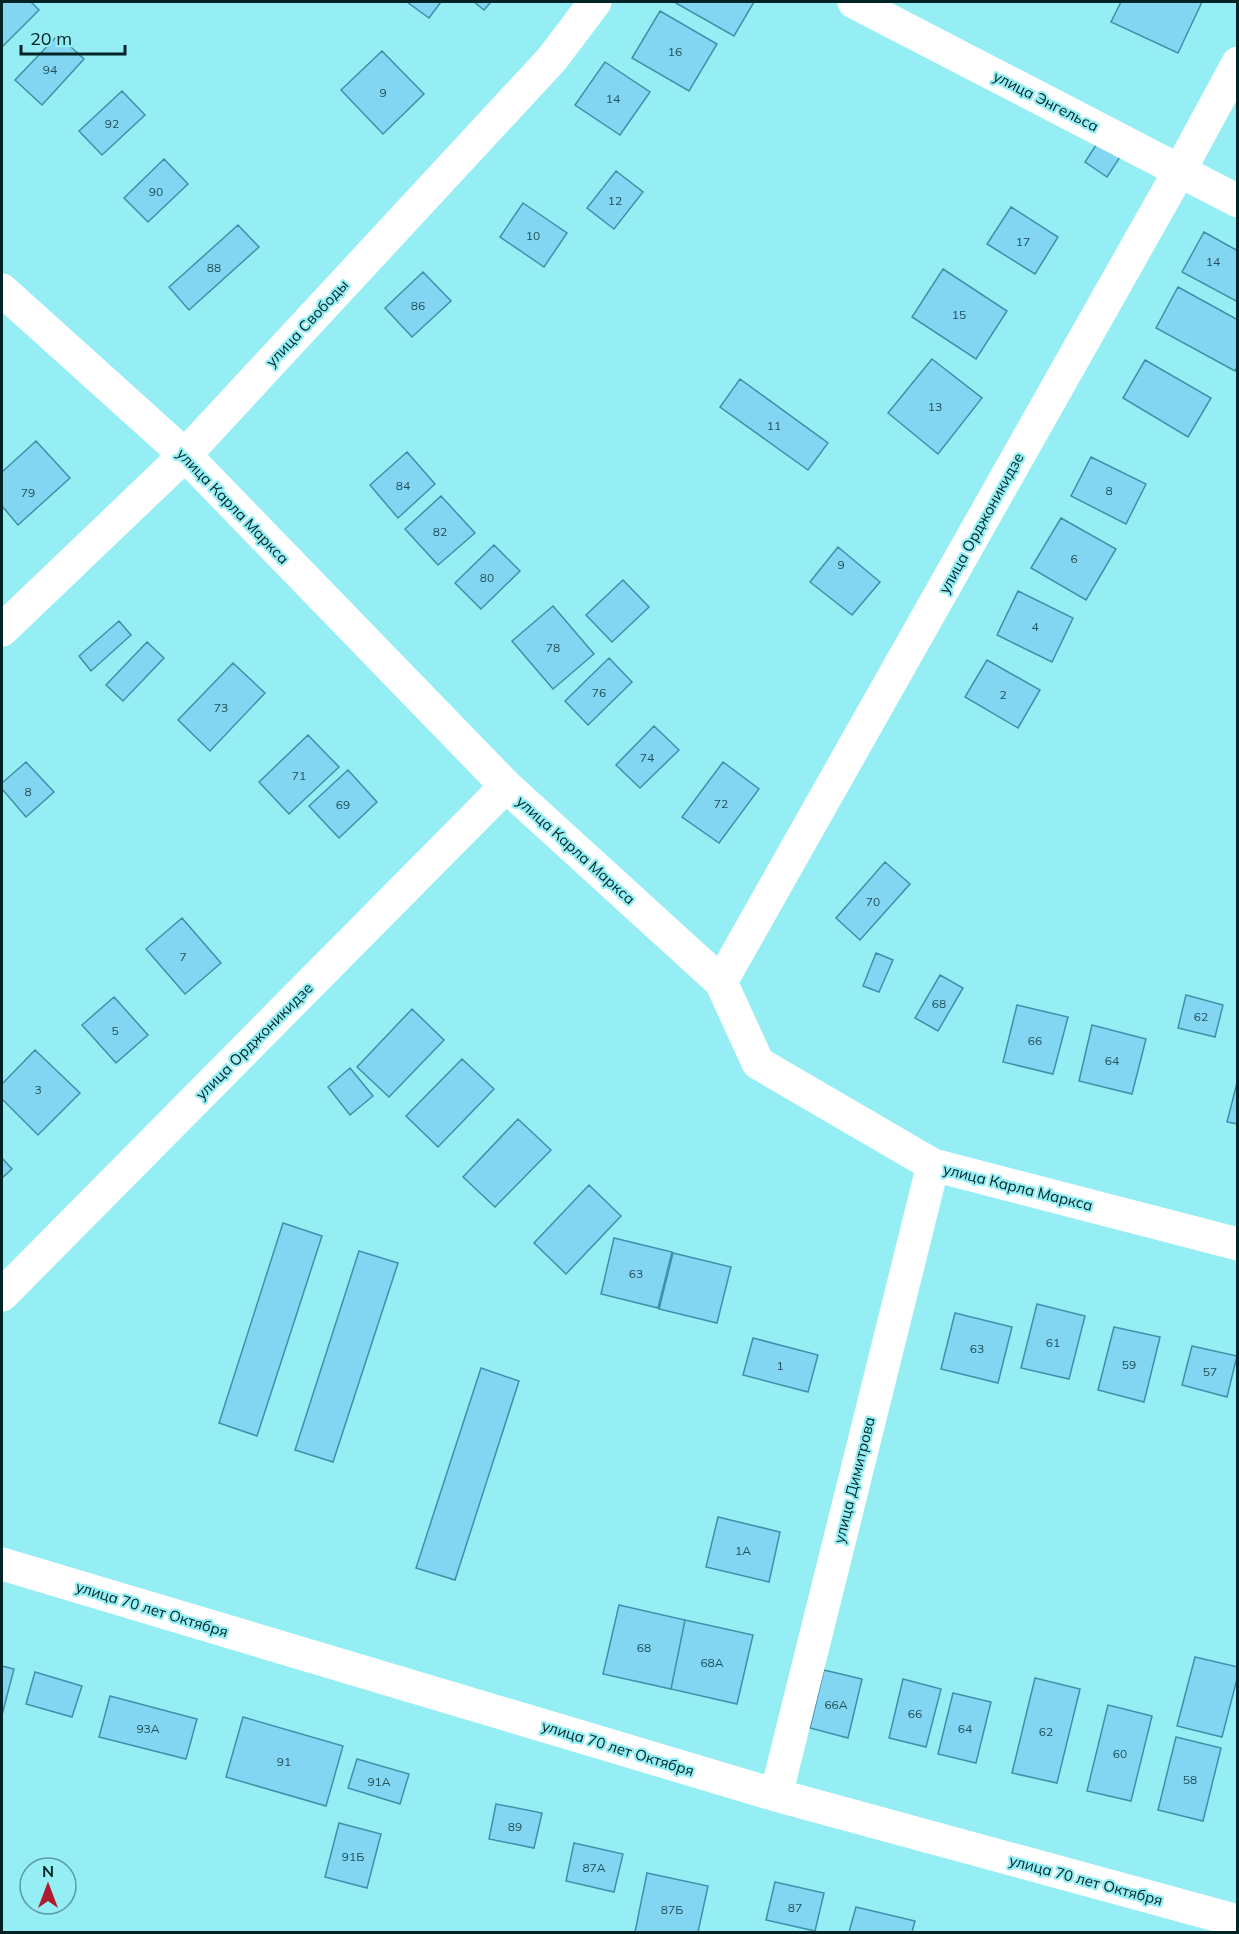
<svg xmlns="http://www.w3.org/2000/svg" width="1239" height="1934" font-family="Mulish,sans-serif">
<rect width="100%" height="100%" fill="#95eef4"/>
<!-- building -->
<path fill="#82d6f2" stroke="#3f90a9" stroke-width="1.5" d="M2 2H31L39 10 2 47Z
M407 2H441L429 18Z
M474 2H491L484 10Z
M674 2H754L734 36Z
M1121 2H1202L1178 53 1111 22Z
M660 11 717 44 689 91 632 58Z
M58 35 84 59 42 105 15 80Z
M382 51 424 94 383 134 341 90Z
M605 62 650 92 620 135 575 105Z
M122 91 145 115 102 155 79 131Z
M1098 142 1120 157 1107 177 1085 162Z
M164 159 188 184 148 222 124 198Z
M616 171 643 192 614 229 587 208Z
M523 203 567 233 544 267 500 237Z
M1011 207 1058 237 1035 274 987 244Z
M238 225 259 247 189 310 169 287Z
M1204 232 1238 251V302L1182 272Z
M943 269 1007 311 976 359 912 317Z
M423 272 451 301 412 337 385 308Z
M1178 287 1238 320V366L1235 371 1156 328Z
M932 359 982 398 938 454 888 413Z
M1145 360 1211 398 1188 437 1123 398Z
M740 379 828 443 808 470 720 407Z
M36 441 70 478 18 525 2 506V472Z
M407 452 435 484 398 518 370 485Z
M1091 457 1146 484 1126 524 1071 496Z
M441 496 475 533 438 565 405 529Z
M1061 518 1116 549 1086 600 1031 568Z
M494 545 520 571 481 609 455 583Z
M838 547 880 582 852 615 810 582Z
M623 580 649 607 612 642 586 615Z
M1018 591 1073 618 1052 662 997 635Z
M553 606 594 654 553 689 512 641Z
M119 621 131 635 91 671 79 656Z
M147 642 164 658 123 701 106 685Z
M609 658 632 682 588 725 565 701Z
M987 660 1040 690 1018 728 965 697Z
M233 663 265 693 210 751 178 720Z
M654 726 679 750 640 788 616 765Z
M308 735 339 767 289 814 259 782Z
M26 762 54 792 26 817 2 789V783Z
M723 762 759 789 719 843 682 817Z
M348 770 377 802 339 838 309 806Z
M885 862 910 884 860 940 836 918Z
M182 918 221 963 185 994 146 949Z
M876 953 893 960 879 992 863 986Z
M940 975 963 988 938 1031 915 1018Z
M1186 995 1223 1005 1215 1037 1178 1028Z
M114 997 148 1035 116 1063 82 1025Z
M1017 1005 1068 1017 1053 1074 1003 1062Z
M412 1009 444 1040 389 1097 357 1067Z
M1092 1025 1146 1039 1132 1094 1079 1081Z
M35 1050 80 1093 38 1135 2 1099V1084Z
M462 1059 494 1089 438 1147 406 1116Z
M350 1068 373 1096 350 1115 328 1087Z
M1238 1079V1124L1227 1122Z
M518 1119 551 1150 495 1207 463 1177Z
M2 1158 12 1169 2 1178Z
M589 1185 621 1216 566 1274 534 1243Z
M283 1223 322 1236 257 1436 219 1423Z
M614 1238 672 1252 658 1308 601 1294Z
M359 1251 398 1263 333 1462 295 1450Z
M673 1253 731 1267 717 1323 659 1309Z
M1037 1304 1085 1316 1069 1379 1021 1368Z
M955 1313 1012 1327 998 1383 941 1369Z
M1114 1327 1160 1337 1144 1402 1098 1390Z
M753 1338 818 1355 808 1392 743 1375Z
M1192 1346 1237 1356 1227 1397 1182 1385Z
M481 1368 519 1381 455 1580 416 1568Z
M718 1517 780 1532 769 1582 706 1567Z
M619 1605 685 1620 671 1689 603 1674Z
M685 1620 753 1635 737 1704 671 1689Z
M1195 1657 1238 1667V1675L1222 1737 1177 1726Z
M2 1666 14 1669 2 1715Z
M824 1670 862 1679 848 1738 810 1728Z
M35 1672 82 1686 72 1717 26 1704Z
M1035 1678 1080 1689 1057 1783 1012 1773Z
M903 1679 941 1689 926 1747 889 1738Z
M953 1693 991 1702 976 1763 938 1754Z
M110 1696 197 1719 186 1759 99 1737Z
M1108 1705 1152 1716 1131 1801 1087 1791Z
M243 1717 343 1746 326 1806 226 1777Z
M1176 1737 1221 1748 1203 1821 1158 1810Z
M357 1759 409 1774 400 1804 348 1788Z
M496 1804 542 1813 534 1848 489 1839Z
M339 1823 381 1834 367 1888 325 1877Z
M574 1843 623 1854 614 1892 566 1881Z
M647 1873 708 1886 698 1932H635Z
M775 1882 824 1893 815 1931 766 1920Z
M856 1907 915 1921 912 1932H849Z"/>
<g fill="none" stroke-linecap="round" stroke-linejoin="round">
<!-- minor -->
<path stroke="#fff" stroke-width="33" d="M854 2 1238 201
M2 290 185 455 506 786 721 982 758 1063 933 1165 1238 1244
M2 630 185 455 552 59 595 2
M721 982 1180 170 1238 63
M2 1295 506 786
M2 1564 776 1795 1238 1921
M776 1795 933 1165"/>
</g>
<g text-anchor="middle" dominant-baseline="central" stroke-width="4.5" stroke-linejoin="round" paint-order="stroke">
<!-- number labels -->
<g font-size="12" fill="#205059">
<text x="675" y="51">16</text>
<text x="50" y="69">94</text>
<text x="383" y="92">9</text>
<text x="613" y="98">14</text>
<text x="112" y="123">92</text>
<text x="156" y="191">90</text>
<text x="615" y="200">12</text>
<text x="533" y="235">10</text>
<text x="1023" y="241">17</text>
<text x="1213" y="261">14</text>
<text x="214" y="267">88</text>
<text x="418" y="305">86</text>
<text x="959" y="314">15</text>
<text x="935" y="406">13</text>
<text x="774" y="425">11</text>
<text x="403" y="485">84</text>
<text x="1109" y="490">8</text>
<text x="28" y="492">79</text>
<text x="440" y="531">82</text>
<text x="1074" y="558">6</text>
<text x="841" y="564">9</text>
<text x="487" y="577">80</text>
<text x="1035" y="626">4</text>
<text x="553" y="647">78</text>
<text x="599" y="692">76</text>
<text x="1003" y="694">2</text>
<text x="221" y="707">73</text>
<text x="647" y="757">74</text>
<text x="299" y="775">71</text>
<text x="28" y="791">8</text>
<text x="721" y="803">72</text>
<text x="343" y="804">69</text>
<text x="873" y="901">70</text>
<text x="183" y="956">7</text>
<text x="939" y="1003">68</text>
<text x="1201" y="1016">62</text>
<text x="115" y="1030">5</text>
<text x="1035" y="1040">66</text>
<text x="1112" y="1060">64</text>
<text x="38" y="1089">3</text>
<text x="636" y="1273">63</text>
<text x="1053" y="1342">61</text>
<text x="977" y="1348">63</text>
<text x="1129" y="1364">59</text>
<text x="780" y="1365">1</text>
<text x="1210" y="1371">57</text>
<text x="743" y="1550">1А</text>
<text x="644" y="1647">68</text>
<text x="712" y="1662">68А</text>
<text x="836" y="1704">66А</text>
<text x="915" y="1713">66</text>
<text x="148" y="1728">93А</text>
<text x="965" y="1728">64</text>
<text x="1046" y="1731">62</text>
<text x="1120" y="1753">60</text>
<text x="284" y="1761">91</text>
<text x="1190" y="1779">58</text>
<text x="379" y="1781">91А</text>
<text x="515" y="1826">89</text>
<text x="353" y="1856">91Б</text>
<text x="594" y="1867">87А</text>
<text x="795" y="1907">87</text>
<text x="672" y="1909">87Б</text>
</g>
<!-- street labels -->
<g font-size="15" fill="#002426" stroke="#95eef4">
<text transform="translate(1046 101) rotate(27)">улица Энгельса</text>
<text transform="translate(307 323) rotate(-47)">улица Свободы</text>
<text transform="translate(233 506) rotate(46)">улица Карла Маркса</text>
<text transform="translate(981 523) rotate(-61)">улица Орджоникидзе</text>
<text transform="translate(576 850) rotate(42)">улица Карла Маркса</text>
<text transform="translate(254 1041) rotate(-45)">улица Орджоникидзе</text>
<text transform="translate(1018 1187) rotate(14)">улица Карла Маркса</text>
<text transform="translate(854 1480) rotate(-76)">улица Димитрова</text>
<text transform="translate(152 1609) rotate(17)">улица 70 лет Октября</text>
<text transform="translate(618 1748) rotate(17)">улица 70 лет Октября</text>
<text transform="translate(1086 1880) rotate(15)">улица 70 лет Октября</text>
</g>
</g>
<!-- border -->
<rect width="1239" height="1934" fill="none" stroke="#002426" stroke-width="6"/>
<!-- north arrow -->
<g transform="translate(48 1886)"><circle r="28" fill="#95eef4" stroke="#599da2" stroke-width="1.5"/>
<path d="M0-4.5L10 22L0 15L-10 22Z" fill="#ae1b2e"/>
<text y="-9" font-size="16" font-weight="bold" text-anchor="middle" fill="#002426">N</text>
</g>
<!-- scale -->
<path d="M21 45v9h104v-9" fill="none" stroke="#002426" stroke-width="3"/>
<text x="30" y="45" font-size="18" fill="#002426" stroke="#95eef4" stroke-width="4.5" paint-order="stroke">20 m</text>
</svg>
